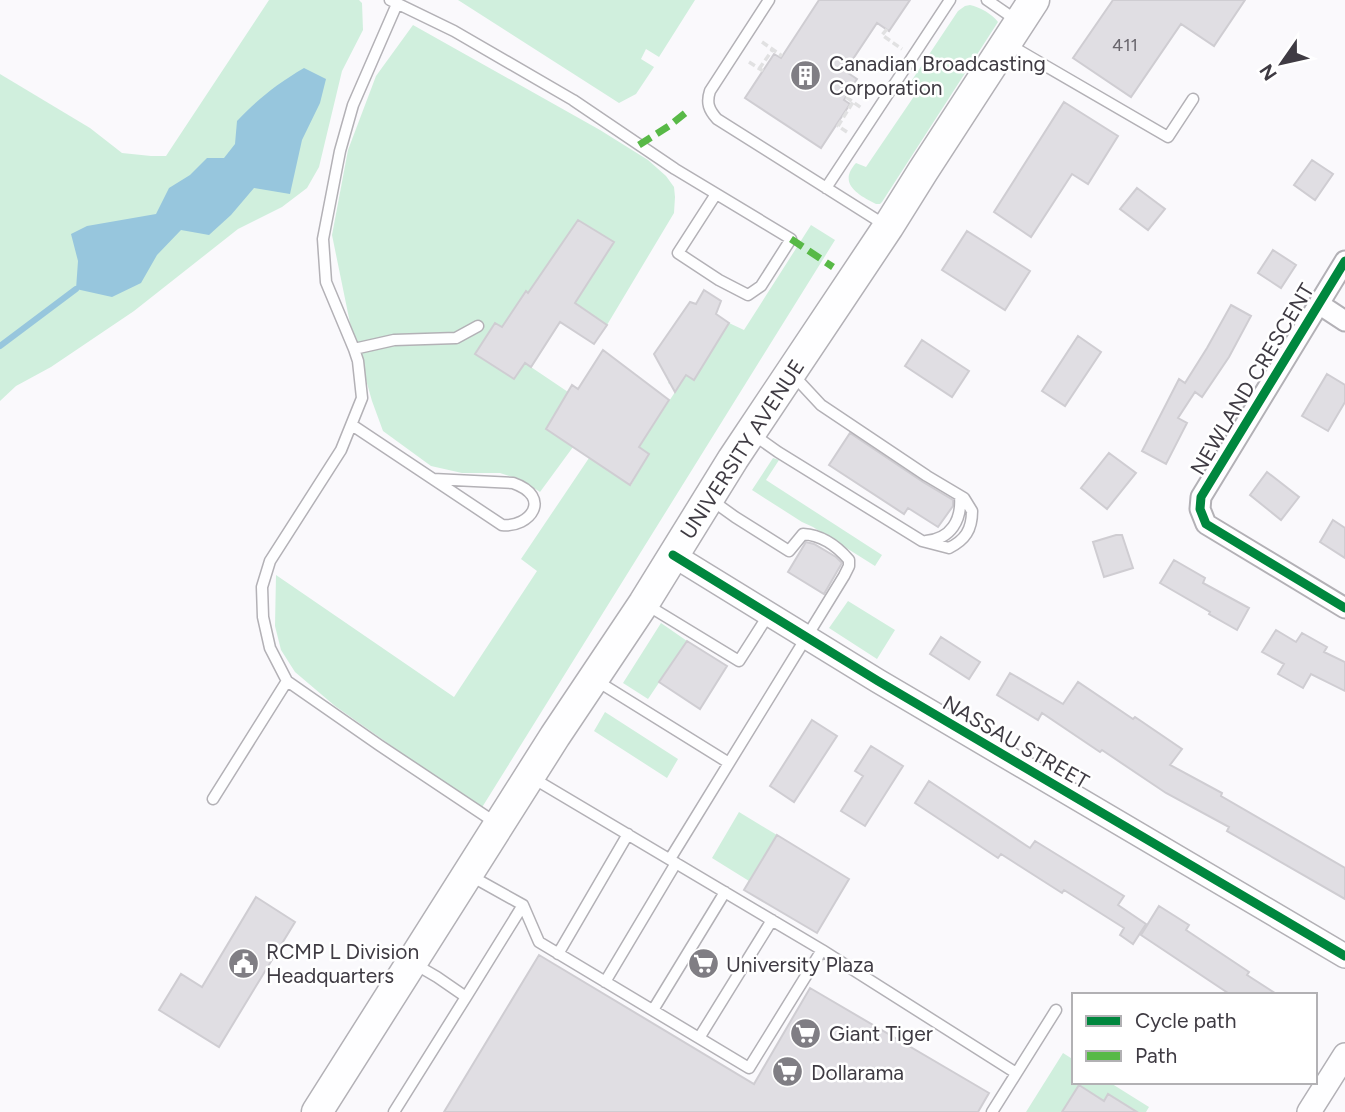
<svg xmlns="http://www.w3.org/2000/svg" width="1345" height="1112" font-family="Figtree,sans-serif">
<rect width="100%" height="100%" fill="#faf9fc"/>
<!-- green -->
<path fill="#d0efdd" d="M269 0H359L362 3 363 30 342 71 319 167 307 188 282 207 238 229 134 311 51 367 16 386 0 401V74L90 128 122 153 151 156H166Z
M458 0H695L659 57 646 49 641 59 654 67 636 94 619 103Z
M970 5C980 7 992 14 998 22L882 202 880 204H876C859 195 837 184 856 163L866 167 919 89 913 83 912 80 958 11 965 6Z
M413 25 600 130 648 160 666 176 674 187 675 197 674 213 607 325 562 294 551 309 526 291 514 309 519 313 475 354 514 379 525 363 568 392 546 428 573 447 540 492 522 480 500 473H462L431 466 383 431 372 401 350 323 332 235 348 150 376 76Z
M811 225 835 240 481 809 335 706 295 672 281 650 275 626 276 575 454 697 537 571 521 559 589 458 631 485 649 454 639 447 677 389 668 383 676 370 694 380 729 323 744 330Z
M773 458 779 460 766 480 882 555 875 566 813 527 802 522 752 490Z
M848 601 895 630 877 659 829 628Z
M661 623 687 641 648 699 623 683Z
M605 712 678 759 667 778 594 731Z
M739 812 777 835 749 881 712 858Z
M1063 1053 1074 1060V1082H1109L1149 1107 1146 1112H1026Z"/>
<!-- water -->
<path fill="#97c6dd" d="M304 68 326 79 320 103 302 140 290 194 254 188 231 215 209 235 181 230 157 255 141 283 112 297 76 289 78 261 71 234 87 226 156 214 169 188 190 175 207 158H224L235 144 237 121C259 98 277 84 304 68Z"/>
<g fill="none" stroke-linecap="round" stroke-linejoin="round">
<!-- stream -->
<path stroke="#97c6dd" stroke-width="6" d="M0 346 76 289"/>
</g>
<!-- building -->
<path fill="#e0dee3" stroke="#cfcdd2" stroke-width="2" d="M819 0H910L889 31 877 23 845 71 857 79 844 100 850 104 821 148 745 98 774 54 781 58Z
M1113 0H1245L1214 46 1181 24 1131 97 1073 58Z
M1064 102 1118 136 1088 184 1072 174 1031 237 994 212Z
M1312 160 1333 174 1315 200 1294 185Z
M1137 188 1165 209 1148 230 1120 209Z
M578 220 614 242 575 303 607 325 594 344 560 322 531 367 525 363 514 379 475 354 495 323 502 327 526 291 528 293Z
M967 231 1030 271 1005 310 942 270Z
M1273 250 1296 265 1281 288 1258 273Z
M704 290 721 301 716 314 729 323 694 380 686 375 675 392 654 354 690 302 696 304Z
M1231 305 1251 316 1229 357 1202 397 1195 392 1178 418 1187 423 1166 464 1142 451 1179 379 1185 383 1207 348Z
M1078 336 1101 352 1065 406 1042 391Z
M922 340 969 371 952 397 905 366Z
M603 350 669 400 639 447 649 454 630 485 546 429 572 385 578 389Z
M1327 374 1345 385V402L1328 431 1302 416Z
M850 433 923 482 953 500V506L938 527 908 508 904 514 829 465Z
M1109 453 1136 473 1107 509 1081 488Z
M1267 472 1299 497 1281 520 1250 495Z
M1333 520 1345 528V558L1320 542Z
M1116 535H1122L1133 568 1104 577 1093 542Z
M806 542 814 544 836 557 842 563 824 594 788 572Z
M1174 560 1205 578 1203 583 1249 608 1237 630 1209 614 1210 612 1160 583Z
M1276 630 1296 642 1302 633 1327 647 1324 652 1345 662V691L1311 674 1303 688 1278 674 1284 664 1262 652Z
M941 637 980 662 969 679 930 654Z
M687 641 727 666 700 709 659 682Z
M1010 673 1063 704 1078 682 1133 719 1135 717 1182 749 1170 765 1222 793 1221 796 1345 868V899L1227 831 1229 827 1166 793 1102 750 1100 752 1042 713 1038 720 997 695Z
M812 720 837 736 794 802 770 786Z
M871 746 903 766 865 826 841 811 863 776 855 771Z
M929 781 1030 848 1035 841 1124 896 1118 905 1146 924 1133 944 1120 935 1124 928 1064 890 1062 893 1001 854 998 858 915 803Z
M777 835 849 879 817 933 744 890Z
M256 897 295 922 219 1047 159 1010 181 974 202 987Z
M1159 906 1189 925 1186 930 1249 972 1247 975 1278 995H1231L1141 935Z
M539 955 754 1084 810 988 989 1093 978 1112H444Z
M1079 1085 1104 1101 1108 1094 1137 1112H1062Z"/>
<g fill="none" stroke-linecap="round" stroke-linejoin="round">
<defs>
<path id="service" d="M390 0 454 31 573 100 675 169 791 239 761 286 748 295 719 280 678 253 716 194
M769 0 710 91C706 103 709 110 717 119L885 225
M987 0 1016 20
M397 4 353 105 340 151 323 239 326 282 354 349 358 361 362 398 341 450 270 561 262 587 263 617 270 648 287 681 379 745 496 823
M1008 44 1168 137 1193 99
M826 188 950 0
M354 349 394 340 456 338 478 326
M352 425 502 525C530 528 553 497 513 483L433 479
M754 435 778 452 922 541 949 548C965 540 972 530 972 511L964 498 927 476 821 405 794 376
M926 541C951 539 962 520 960 496
M647 605 739 661 769 614
M597 681 729 763
M213 799 287 681
M670 859 844 576 849 566V560C837 546 822 535 803 534L789 551 735 517 710 499
M471 876 523 905 539 942 749 1068 822 950 531 777
M822 950 1016 1073
M558 954 628 834
M605 982 676 863
M466 997 523 905
M653 1010 725 892
M699 1038 772 920
M394 1112 466 997 437 977 413 963
M992 1112 1056 1010"/>
<path id="minor" d="M1345 261 1201 497 1200 509 1206 524 1345 608
M1319 304 1345 321"/>
<path id="tertiary" d="M673 555 878 681 1345 956
M1309 1112 1345 1055"/>
<path id="primary" d="M317 1112 555 736 644 603 733 459 888 227 923 171 1034 0"/>
</defs>
<!-- service casing -->
<use href="#service" stroke="#b3b1b6" stroke-width="13"/>
<!-- minor casing -->
<use href="#minor" stroke="#b3b1b6" stroke-width="23"/>
<!-- tertiary casing -->
<use href="#tertiary" stroke="#b3b1b6" stroke-width="26"/>
<!-- primary casing -->
<use href="#primary" stroke="#b3b1b6" stroke-width="33"/>
<!-- path -->
<path stroke="#e1e1e2" stroke-width="3.5" stroke-dasharray="7 3.5" stroke-linecap="butt" d="M887 29 882 35 902 49
M762 42 782 56
M749 62 763 71
M759 69 773 49
M846 97 863 109
M847 132 838 126 853 102"/>
<!-- service -->
<use href="#service" stroke="#fefeff" stroke-width="10"/>
<!-- minor -->
<use href="#minor" stroke="#fefeff" stroke-width="19"/>
<!-- tertiary -->
<use href="#tertiary" stroke="#fefeff" stroke-width="23"/>
<!-- primary -->
<use href="#primary" stroke="#fefeff" stroke-width="30"/>
<!-- quiet -->
<path stroke="#58b947" stroke-width="7" stroke-dasharray="14 7" stroke-linecap="butt" d="M639 145 669 126 689 110
M791 239 833 267"/>
<defs>
<path id="cycleway" d="M1345 261 1201 497 1200 509 1206 524 1345 608
M673 555 878 681 1345 956"/>
</defs>
<!-- cycleway casing -->
<use href="#cycleway" stroke="#fff" stroke-width="13"/>
<!-- cycleway -->
<use href="#cycleway" stroke="#00873e" stroke-width="9"/>
</g>
<!-- icons -->
<defs>
<symbol id="building-disc" viewBox="-11 -11 22 22"><circle r="9.5" fill="#807e84" stroke="#fff"/><path d="M-4-6H4V6H1V3H-1V6H-4ZM-2.5-4.3h1.7v1.8h-1.7ZM.8-4.3h1.7v1.8H.8ZM-2.5-1h1.7V.8h-1.7ZM.8-1h1.7V.8H.8Z" fill="#fff"/></symbol>
<symbol id="civic-disc" viewBox="-11 -11 22 22"><circle r="9.5" fill="#807e84" stroke="#fff"/><path d="M-.6-6.5H3V-4.5H.6V-3L4-1V1h2V6H-6V1h2V-1L-.6-3ZM-1.2 2.5V6h2.4V2.5Z" fill="#fff"/></symbol>
<symbol id="supermarket-disc" viewBox="-11 -11 22 22"><circle r="9.5" fill="#807e84" stroke="#fff"/><path d="M-6-5.5h2.5l.6 2H6L4.5 2H-2.5L-4.4-4H-6ZM-1.5 3.2a1.3 1.3 0 1 0 .1 0ZM3 3.2a1.3 1.3 0 1 0 .1 0Z" fill="#fff"/></symbol>
</defs>
<g fill-rule="evenodd">
<use href="#building-disc" x="788" y="58" width="35" height="35"/>
<use href="#civic-disc" x="226" y="946" width="35" height="35"/>
<use href="#supermarket-disc" x="686" y="946" width="35" height="35"/>
<use href="#supermarket-disc" x="788" y="1016" width="35" height="35"/>
<use href="#supermarket-disc" x="770" y="1054" width="35" height="35"/>
</g>
<g text-anchor="middle" dominant-baseline="central" stroke-width="5" stroke-linejoin="round" paint-order="stroke">
<!-- number labels -->
<g font-size="18" fill="#69666d">
<text x="1125" y="45">411</text>
</g>
<!-- poi labels -->
<g font-size="21" fill="#3f3b43" stroke="#fff" text-anchor="start">
<text x="829" y="63">Canadian Broadcasting<tspan x="829" dy="24">Corporation</tspan></text>
<text x="266" y="951">RCMP L Division<tspan x="266" dy="24">Headquarters</tspan></text>
<text x="726" y="964">University Plaza</text>
<text x="829" y="1033">Giant Tiger</text>
<text x="811" y="1072">Dollarama</text>
</g>
<!-- street labels -->
<g font-size="21" fill="#3f3b43" stroke="#fff">
<text transform="translate(1252 379) rotate(-59)">NEWLAND CRESCENT</text>
<text transform="translate(742 449) rotate(-57)">UNIVERSITY AVENUE</text>
<text transform="translate(1016 742) rotate(30)">NASSAU STREET</text>
</g>
</g>
<!-- legend -->
<rect x="1072" y="993" width="245" height="91" fill="#ffffff" stroke="#b2b1b4" stroke-width="2"/>
<rect x="1086" y="1016" width="35" height="10" fill="#00873e" stroke="#b2b1b4" stroke-width="2"/>
<text x="1135" y="1028" font-size="21" fill="#3f3b43">Cycle path</text>
<rect x="1086" y="1051" width="35" height="10" fill="#58b947" stroke="#b2b1b4" stroke-width="2"/>
<text x="1135" y="1063" font-size="21" fill="#3f3b43">Path</text>
<!-- north arrow -->
<g transform="translate(1282 63) rotate(236)" stroke="#ffffff" stroke-width="5" paint-order="stroke">
<path d="M0-5L12 26L0 18L-12 26Z" fill="#3f3b43"/>
<text y="-10" font-size="19" font-weight="bold" text-anchor="middle" fill="#3f3b43">N</text>
</g>
</svg>
